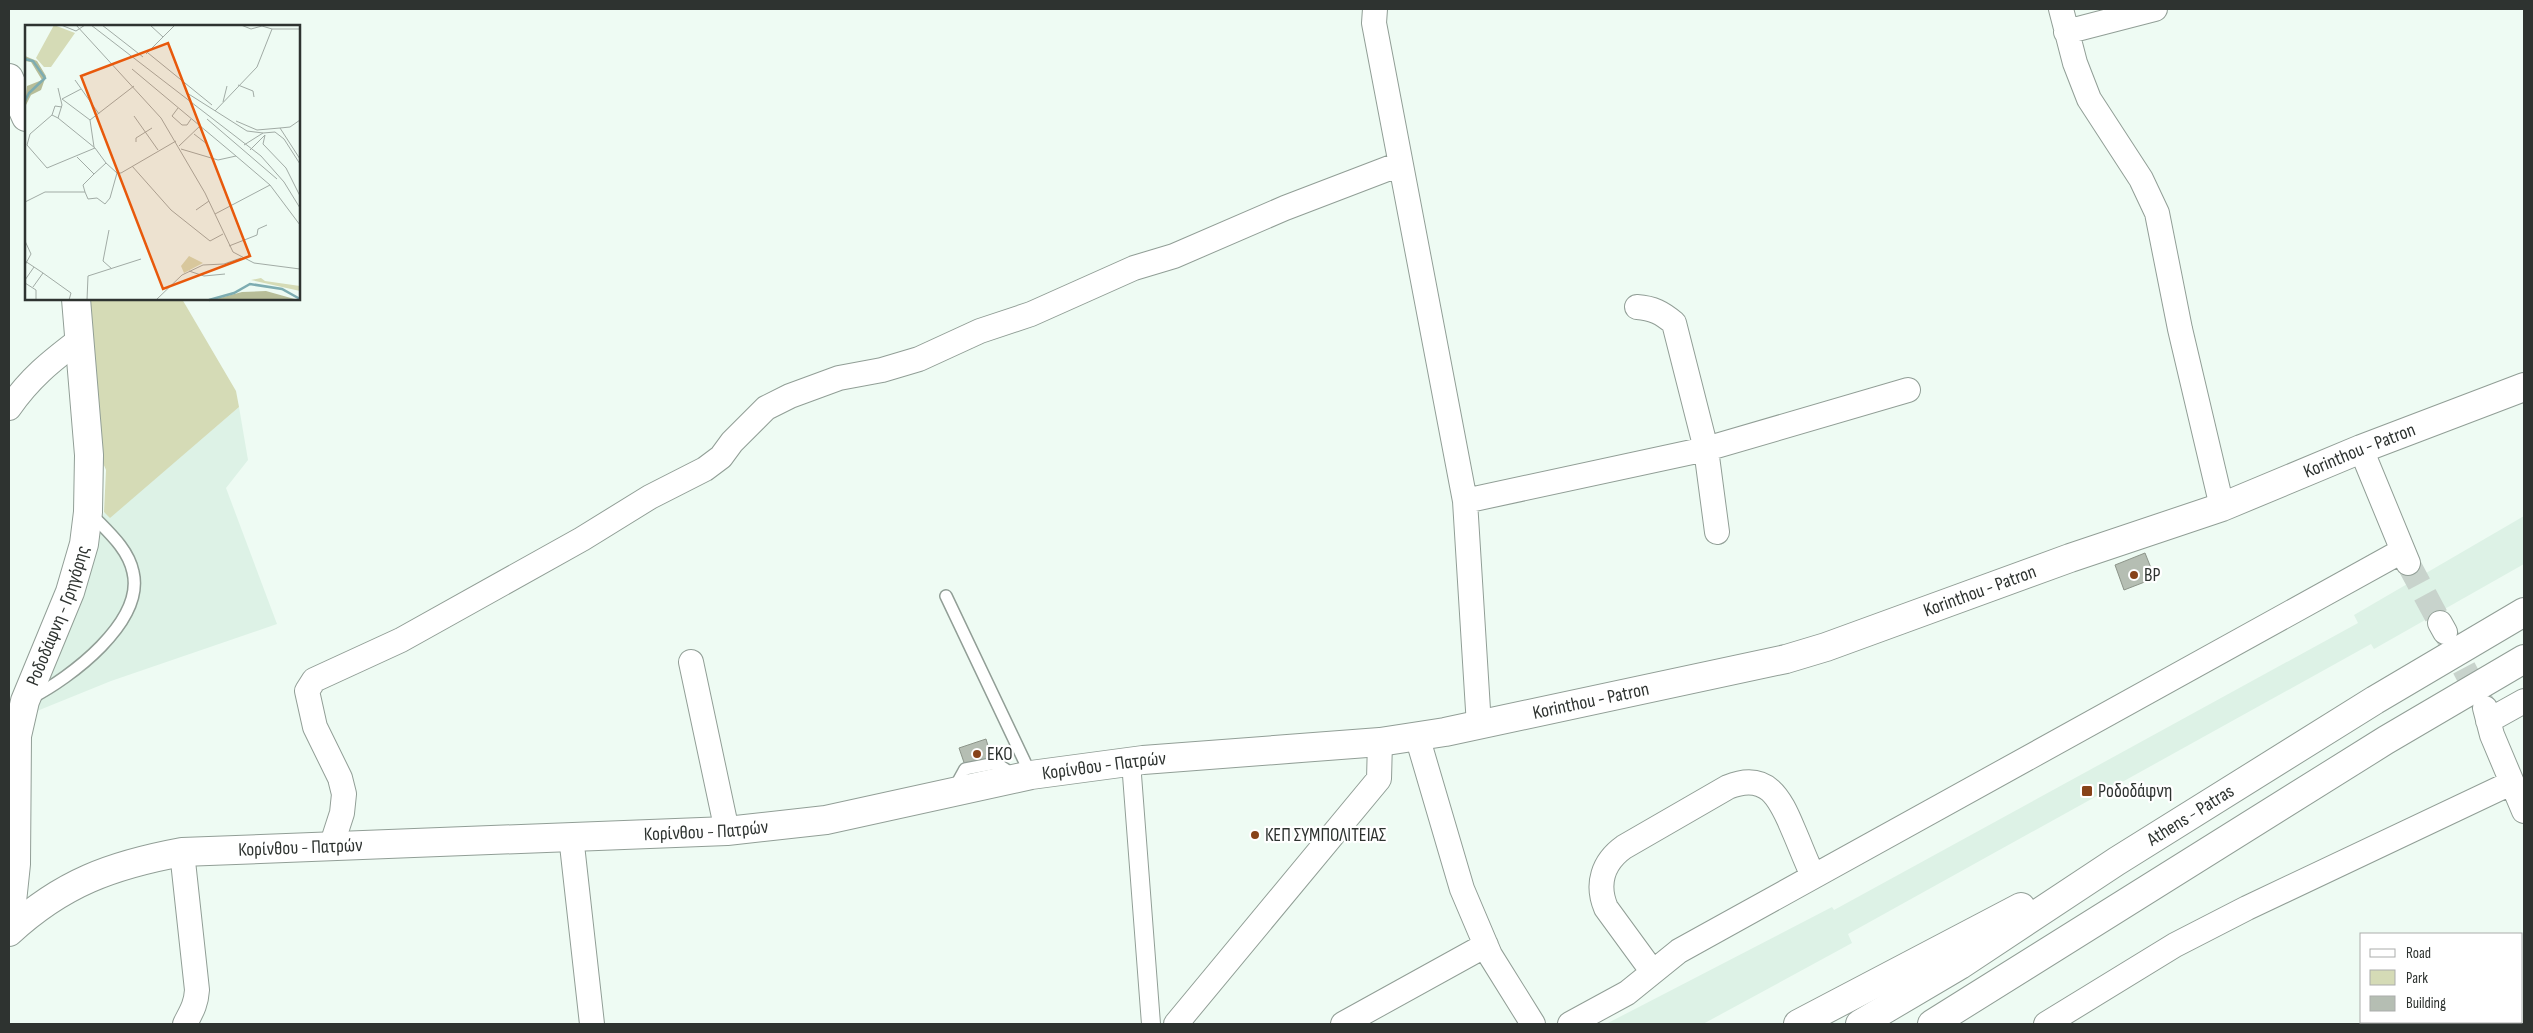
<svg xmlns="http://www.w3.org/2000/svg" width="2533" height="1033" font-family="'Sofia Sans Condensed',sans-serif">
<rect width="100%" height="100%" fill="#eefbf3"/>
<!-- built -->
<path fill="#ddf2e6" d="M239 407 248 460 226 488 277 624 111 681 32 713 79 591 104 512 110 517Z
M2524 516V564L2374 649 2371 644 1848 934 1852 943 1703 1024H1606L1832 907 1834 910 2358 623 2354 615Z"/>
<!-- green -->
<path fill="#d5dbb6" d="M88 299H182L236 391 239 407 110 518 104 512 106 470 95 444Z"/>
<!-- building -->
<path fill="#b5beb3" stroke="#8c9489" d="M2145 553 2155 578 2124 590 2115 565Z
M986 739 994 766 968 774 959 748Z"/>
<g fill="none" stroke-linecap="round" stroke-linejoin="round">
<!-- minor-tunnel -->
<path stroke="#c8d3cc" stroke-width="24" stroke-dasharray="24 12" stroke-linecap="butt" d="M2408 563 2440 623
M2447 636 2483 704"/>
<defs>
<path id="service" d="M946 596 1031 775
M31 698C70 678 145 622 133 572 128 548 107 531 91 514
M954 789 965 769 996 763 1014 775"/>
<path id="pedestrian" d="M1131 762 1151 1024"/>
<path id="minor" d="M1375 9 1374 23 1465 501 1479 726
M2061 9 2075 63 2089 99 2141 179 2157 213 2180 329 2222 507
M2066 32 2155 9
M1637 307C1653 308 1662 313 1674 323L1706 449 1717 532
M9 408C30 378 50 362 79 340
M2361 449 2408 563
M1465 501 1706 449 1908 390
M2440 623 2445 632
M691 662 727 831
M2485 708 2492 735 2524 811
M2488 721 2524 701
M1417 736 1462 889 1490 955 1533 1024
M571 836 592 1024
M331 847 342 813 344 794 340 778 315 727 307 691 314 680 401 640 582 539 650 497 705 469 721 457 732 442 766 408 790 396 839 378 882 370 919 359 980 331 1031 314 1134 268 1174 256 1285 208 1400 164
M182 852 197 990C196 1005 191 1012 185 1024
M1652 971 1606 908C1596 884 1603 862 1624 847L1728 787C1767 771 1780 798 1793 829 1800 845 1806 861 1813 876
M1176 1024 1379 779 1380 742
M1343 1024 1486 945
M1570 1024 1627 993 1679 951 2402 551
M2046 1024 2175 945 2247 908 2511 783"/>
<g id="secondary">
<path d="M9 78 26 117"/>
<path id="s1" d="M9 930 16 864 17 736 25 701 70 592 84 544 88 512 89 455 76 299"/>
</g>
<g id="primary">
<path id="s2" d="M9 932C62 883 112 865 182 852L727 831 826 820 1031 775 1143 760 1380 742 1445 732 1786 659 1826 647 2070 558 2222 507 2361 449 2524 387"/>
</g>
<g id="motorway">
<path d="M1798 1024 2021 907"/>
<path id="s3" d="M1860 1024 1960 965 2117 861 2375 700 2524 612"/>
<path d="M1932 1024 2386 740 2524 659"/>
</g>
</defs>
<!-- service casing -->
<use href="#service" stroke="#919e96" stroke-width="14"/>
<!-- pedestrian casing -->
<use href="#pedestrian" stroke="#919e96" stroke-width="20"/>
<!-- minor casing -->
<use href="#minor" stroke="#919e96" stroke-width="26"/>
<!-- secondary casing -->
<use href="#secondary" stroke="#919e96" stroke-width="30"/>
<!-- primary casing -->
<use href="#primary" stroke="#919e96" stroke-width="30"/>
<!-- motorway casing -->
<use href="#motorway" stroke="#919e96" stroke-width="30"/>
<!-- service -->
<use href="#service" stroke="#fff" stroke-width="11"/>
<!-- pedestrian -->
<use href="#pedestrian" stroke="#fff" stroke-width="18"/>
<!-- minor -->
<use href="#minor" stroke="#fff" stroke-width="24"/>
<!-- secondary -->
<use href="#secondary" stroke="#fff" stroke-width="28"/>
<!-- primary -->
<use href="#primary" stroke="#fff" stroke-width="28"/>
<!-- motorway -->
<use href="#motorway" stroke="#fff" stroke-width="28"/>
</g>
<!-- markers -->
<g fill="#874219" stroke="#fff" stroke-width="2">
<circle cx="2134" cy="575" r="5"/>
<circle cx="977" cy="754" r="5"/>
<rect x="2081" y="785" width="12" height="12" rx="2.5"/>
<circle cx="1255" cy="835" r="5"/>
</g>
<g text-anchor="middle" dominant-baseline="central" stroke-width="4.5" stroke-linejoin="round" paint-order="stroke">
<!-- street labels -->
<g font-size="19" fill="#2e3330" stroke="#fff">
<text stroke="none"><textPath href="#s2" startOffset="2424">Korinthou - Patron</textPath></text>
<text stroke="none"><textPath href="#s2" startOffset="2019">Korinthou - Patron</textPath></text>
<text stroke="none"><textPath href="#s1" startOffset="322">Ροδοδάφνη - Γρηγόρης</textPath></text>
<text stroke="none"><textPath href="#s2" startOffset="1614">Korinthou - Patron</textPath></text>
<text stroke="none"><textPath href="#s2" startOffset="1122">Κορίνθου - Πατρών</textPath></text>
<text stroke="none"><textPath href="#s3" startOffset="391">Athens - Patras</textPath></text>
<text stroke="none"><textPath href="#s2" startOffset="718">Κορίνθου - Πατρών</textPath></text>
<text stroke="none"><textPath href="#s2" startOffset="312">Κορίνθου - Πατρών</textPath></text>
</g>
<!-- poi labels -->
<g font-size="19" fill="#2e3330" stroke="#fff" text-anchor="start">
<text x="2144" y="575">BP</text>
<text x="987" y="754">EKO</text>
<text x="2098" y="791">Ροδοδάφνη</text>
<text x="1265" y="835">ΚΕΠ ΣΥΜΠΟΛΙΤΕΙΑΣ</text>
</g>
</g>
<!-- overview -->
<g transform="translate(25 25)">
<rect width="275" height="275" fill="#eefbf3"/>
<path d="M29 0 50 8 26 42H19L11 33ZM164 231 178 238 159 248 156 241ZM236 253 240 256 275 261V266L226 255Z" fill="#d5dbb6"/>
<path d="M0 31 12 36 21 51 16 65 6 70 0 82 2 61 17 55 6 37 0 36ZM241 266 273 275H187L217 267Z" fill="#b7bd98"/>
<path fill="none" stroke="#7dacb1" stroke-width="2.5" d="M0 34 8 36 20 53 4 68 0 76M184 275 209 268 225 259 257 264 275 274"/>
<path fill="none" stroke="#a1aba5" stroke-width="1" d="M36 0 51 6 60 0M51 0 136 93 180 168 208 227 229 238 275 244M66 0 236 131 259 157 275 183M77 0 118 32M125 0 138 12M216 0 226 4 237 1 247 4M123 28 187 80M121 29 150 0M107 44 211 131M50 55 74 89M213 60 228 66 229 72M56 64 37 74 65 95M162 68 222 106 238 108M198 77 202 61M153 83 147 91 157 100H162L166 94M190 86 232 42 247 4H275M27 90 33 93 70 123 22 143 2 120 5 109ZM27 90 30 81 37 82M109 91 133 125M33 93 37 80 33 63M182 94 252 154M211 96 232 105 255 103 275 134M255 103 265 102 275 95M169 109 182 119M240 110 238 119 261 143 275 171M111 117V113L127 103M219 120 238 108 250 107 259 114 275 139M154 121 176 100M69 122 65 95 109 61M70 123 81 138M156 124 193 135 211 131 245 160 275 200M225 125 240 110M107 141 146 185 185 216 198 209M69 149 81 138 92 148H96L151 116M60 167 63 174 72 173 80 179 85 173 92 148M0 177 20 167H60L58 160 69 149 52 132M171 185 184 176M190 189 245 160M84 205 78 236 87 244M0 216 6 229 0 240M204 221 232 210 233 204 242 200M0 236 18 248 8 262M164 246 179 251 200 249M18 248 46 268 44 275M0 255 9 242M0 258 11 265V275M62 275 63 251 116 234M131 275 157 250 178 240 199 239 216 233"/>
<path fill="#e8590c" fill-opacity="0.15" stroke="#e8590c" stroke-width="2.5" d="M143 18 225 231 138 264 56 51Z"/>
<rect width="275" height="275" fill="none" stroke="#2e3330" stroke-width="2.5"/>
</g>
<!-- border -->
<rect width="2533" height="1033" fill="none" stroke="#2e3330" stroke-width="20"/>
<!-- legend -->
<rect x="2360" y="933" width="162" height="90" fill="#ffffff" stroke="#abadac"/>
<rect x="2370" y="949" width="25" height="8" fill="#ffffff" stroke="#abadac"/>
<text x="2406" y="958" font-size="15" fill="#2e3330">Road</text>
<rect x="2370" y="970" width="25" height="15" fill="#d5dbb6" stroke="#abadac"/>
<text x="2406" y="983" font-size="15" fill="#2e3330">Park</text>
<rect x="2370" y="996" width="25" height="15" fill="#b5beb3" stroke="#abadac"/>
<text x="2406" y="1008" font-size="15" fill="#2e3330">Building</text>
</svg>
